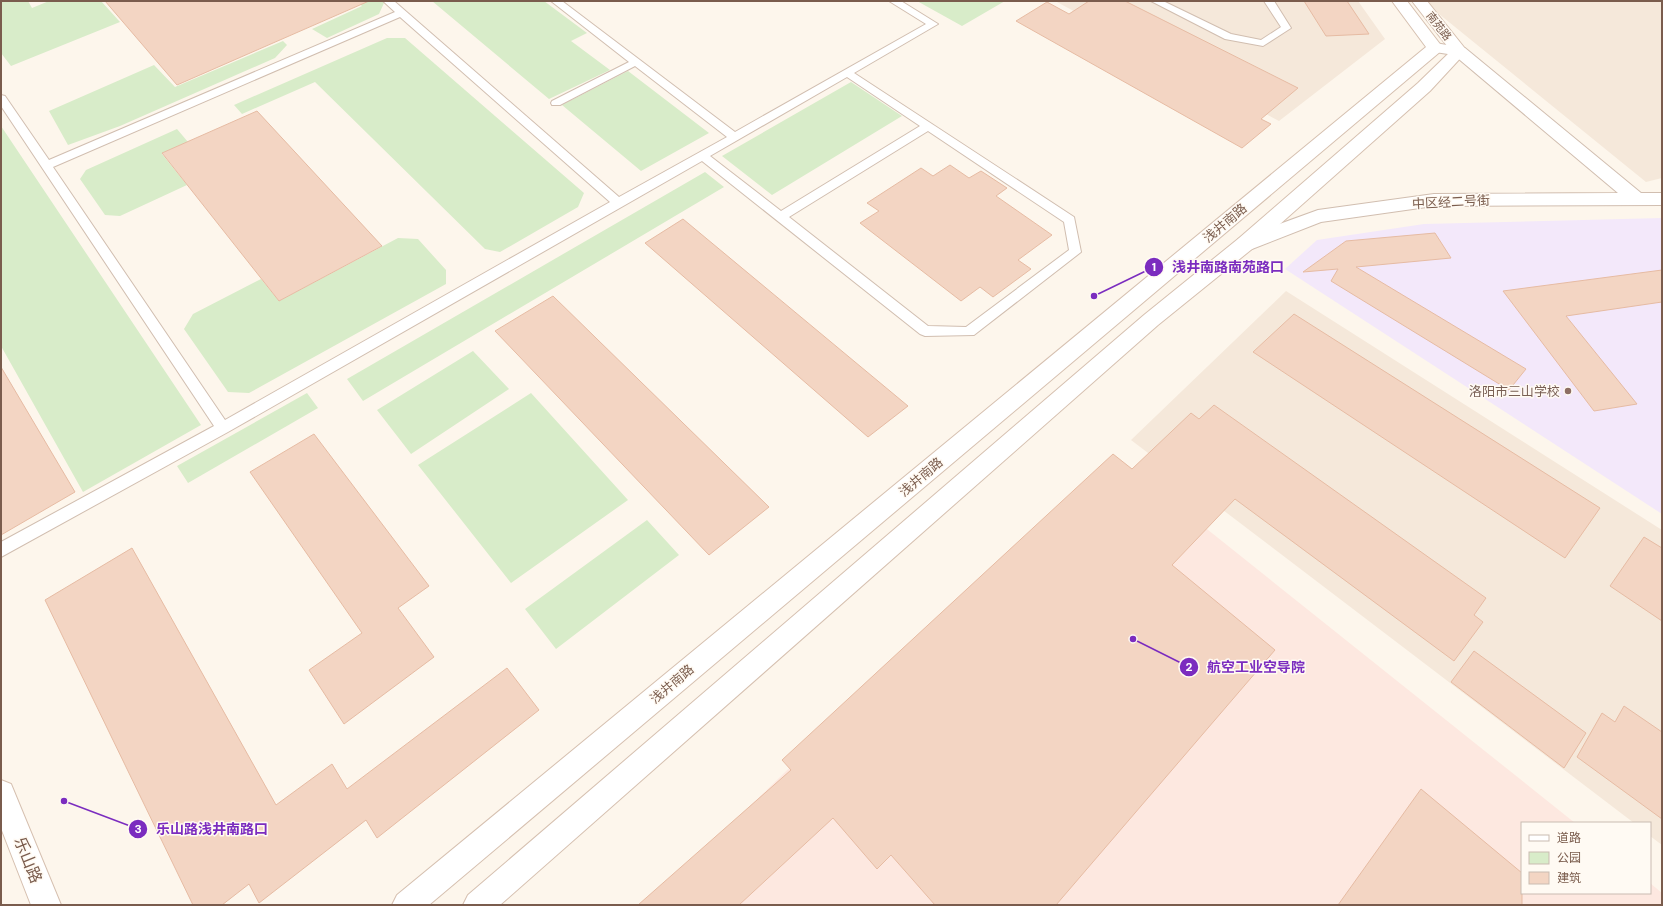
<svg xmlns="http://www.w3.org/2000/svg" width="1663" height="906" font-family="'DM Sans','Noto Sans SC',sans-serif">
<rect width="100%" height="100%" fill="#fdf6ec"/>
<!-- residential -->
<path fill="#f5e8da" d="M1055 1H1358L1385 39 1279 121Z
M1423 1H1662V178L1646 182Z
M1286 291 1662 530V845L1650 836V823H1634L1131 440Z"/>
<!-- commercial -->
<path fill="#fde8e0" d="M1113 454 1575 823H1522V893H1650V883L1662 893V905H648Z"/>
<!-- education -->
<path fill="#f3e8fa" d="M1662 218V514L1285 269 1317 240 1424 224Z"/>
<!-- green -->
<path fill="#d8ecc9" d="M1 1H28L32 8 49 1H101L120 22 11 66 1 53Z
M356 1H382L384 3 379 14 327 38 312 29 362 6Z
M432 1H544L587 33 571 41 610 70 549 99Z
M917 1H1005L962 26Z
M387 38H405L584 193 578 207 500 252 485 249 315 82 242 114 234 105Z
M283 41 287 45 275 58 120 126 68 145 49 111 154 65 175 87Z
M628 71 709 133 641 171 562 105Z
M851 82 902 116 772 195 722 156Z
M1 126 201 425 83 492 1 346Z
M177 129 188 142 162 154 187 185 120 216 105 215 80 179 86 170Z
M705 172 724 187 363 401 347 379Z
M398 238 418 239 446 270V284L249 393 228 392 184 329 193 314 261 279 279 301Z
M473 351 509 389 411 454 377 410Z
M307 393 318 408 188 483 177 466Z
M531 393 628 500 511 583 418 465Z
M647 520 679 555 556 649 525 609Z"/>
<!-- building -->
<path fill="#f3d5c3" stroke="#e6bba3" d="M105 1H369L177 85Z
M1089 1H1125L1298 88 1261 119 1271 124 1242 148 1016 21 1047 2 1069 14Z
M1304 1H1347L1369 34 1326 36Z
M257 111 382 246 279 301 162 153Z
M950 165 969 178 981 171 1007 188 996 196 1052 235 1018 260 1031 269 993 297 980 287 961 301 860 223 879 211 867 203 921 168 933 176Z
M683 219 908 406 868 437 645 243Z
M1435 233 1451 258 1356 267 1526 369 1509 390 1331 281 1338 269 1303 272 1346 241Z
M1662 270V302L1566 316 1637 404 1594 411 1503 291Z
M553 296 769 507 709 555 495 331Z
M1294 314 1600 508 1565 558 1253 352Z
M1 367 75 492 1 535Z
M1214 405 1486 598 1474 615 1483 622 1454 661 1235 499 1172 565 1275 650 1056 905H935L891 855 877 869 833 818 739 905H638L791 770 782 760 1113 454 1132 469 1191 413 1199 419Z
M314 434 429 586 398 608 434 657 344 724 309 670 362 633 250 472Z
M1644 537 1662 548V621L1610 586Z
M132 548 276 805 332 764 347 789 507 668 539 710 377 838 366 820 259 903 249 884 222 905H193L45 600Z
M1474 651 1586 733 1564 768 1451 682Z
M1624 706 1662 732V819L1577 757 1602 713 1615 722Z
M1421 789 1522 873V905H1338Z"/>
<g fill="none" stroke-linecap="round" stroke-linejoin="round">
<defs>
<path id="lane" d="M383 1H394L619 197 727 137 635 66 560 105H552L551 103 552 101 629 62 551 1H562L735 132 926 24 889 1H901L938 24 854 73 1074 217 1081 252 974 335 925 336 920 334 702 161 228 432 1 557V542L214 426 1 106V95L5 96 49 160 395 12ZM400 17 610 202 225 420 53 167ZM847 77 920 126 781 211 710 156ZM928 131 1064 222 1069 250 966 327 928 326 789 217Z
M1151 1H1163L1231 34 1261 40 1281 27 1264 1H1274L1291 28 1263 46 1225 39Z"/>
<path id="street" d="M1435 43 1465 48 1641 193H1662V205L1434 206 1321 222 1252 249 1245 251 1238 249 1236 244 1238 239 1318 210 1434 194 1618 193 1454 55 1429 51 1427 48 1429 45Z"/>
<path id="secondary" d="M1392 1H1407L1443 48 1441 51 429 905H392L397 895 1426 47Z
M1412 1H1427L1467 51 1430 91 1252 249 1158 325 500 905H463L468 895 1144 315 1238 239 1418 83 1451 51Z
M1 780 11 784 61 905H31L1 828Z"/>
</defs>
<!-- lane casing -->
<use href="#lane" stroke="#d1beb0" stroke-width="2"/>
<!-- street casing -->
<use href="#street" stroke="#d1beb0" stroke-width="2"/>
<!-- secondary casing -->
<use href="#secondary" stroke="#d6c0b0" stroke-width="2"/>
<!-- lane -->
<use href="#lane" fill="#fff" fill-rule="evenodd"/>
<!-- street -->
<use href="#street" fill="#fff" fill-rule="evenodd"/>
<!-- secondary -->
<use href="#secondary" fill="#fff" fill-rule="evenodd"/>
</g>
<!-- markers -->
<circle fill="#8d6e63" stroke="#fffaf3" stroke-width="1.5" cx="1568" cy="391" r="4"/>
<g text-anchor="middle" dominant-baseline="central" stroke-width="3" stroke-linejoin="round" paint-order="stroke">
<!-- far-street labels -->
<g font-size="11" fill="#7a5c4d" stroke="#fffaf3">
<text transform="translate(1439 26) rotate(52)">南苑路</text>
</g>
<!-- street labels -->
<g font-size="13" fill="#7a5c4d" stroke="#fffaf3">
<text transform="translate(1451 202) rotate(-3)">中区经二号街</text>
<text transform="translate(1225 223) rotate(-40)">浅井南路</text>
<text transform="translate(921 477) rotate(-40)">浅井南路</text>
<text transform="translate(672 684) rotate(-40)">浅井南路</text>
</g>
<!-- education labels -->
<g font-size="13" fill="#785e54" stroke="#fffaf3" text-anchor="end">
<text x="1560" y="391">洛阳市三山学校</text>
</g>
<!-- near-street labels -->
<g font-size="16" fill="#7a5c4d" stroke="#fffaf3">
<text transform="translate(28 860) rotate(68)">乐山路</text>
</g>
</g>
<!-- callouts -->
<path fill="none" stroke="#7b2cbf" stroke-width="1.5" d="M1094 296L1154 267M1133 639L1189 667M64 801L138 829"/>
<g fill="#7b2cbf" stroke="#fffaf3" stroke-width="1.5">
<circle cx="1094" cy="296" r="4"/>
<circle cx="1133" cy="639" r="4"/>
<circle cx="64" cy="801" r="4"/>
<circle cx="1154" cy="267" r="10"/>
<circle cx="1189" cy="667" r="10"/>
<circle cx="138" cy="829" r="10"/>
</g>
<g font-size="12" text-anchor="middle" font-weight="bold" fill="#fff">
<text x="1154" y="271">1</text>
<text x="1189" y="671">2</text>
<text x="138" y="833">3</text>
</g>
<g font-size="14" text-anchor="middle" font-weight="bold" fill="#7b2cbf" stroke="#fffaf3" stroke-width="3" stroke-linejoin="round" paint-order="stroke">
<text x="1228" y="272">浅井南路南苑路口</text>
<text x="1256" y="672">航空工业空导院</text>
<text x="212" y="834">乐山路浅井南路口</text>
</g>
<!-- border -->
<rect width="1663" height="906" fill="none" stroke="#7a5c4d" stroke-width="4"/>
<!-- legend -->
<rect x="1521" y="822" width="130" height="72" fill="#fffaf3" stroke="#cabbb1"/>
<rect x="1529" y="835" width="20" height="6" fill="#ffffff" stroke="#cabbb1"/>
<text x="1557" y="842" font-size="12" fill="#7a5c4d">道路</text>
<rect x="1529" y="852" width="20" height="12" fill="#d8ecc9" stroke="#cabbb1"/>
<text x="1557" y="862" font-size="12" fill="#7a5c4d">公园</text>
<rect x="1529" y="872" width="20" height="12" fill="#f3d5c3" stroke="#cabbb1"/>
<text x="1557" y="882" font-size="12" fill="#7a5c4d">建筑</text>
</svg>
